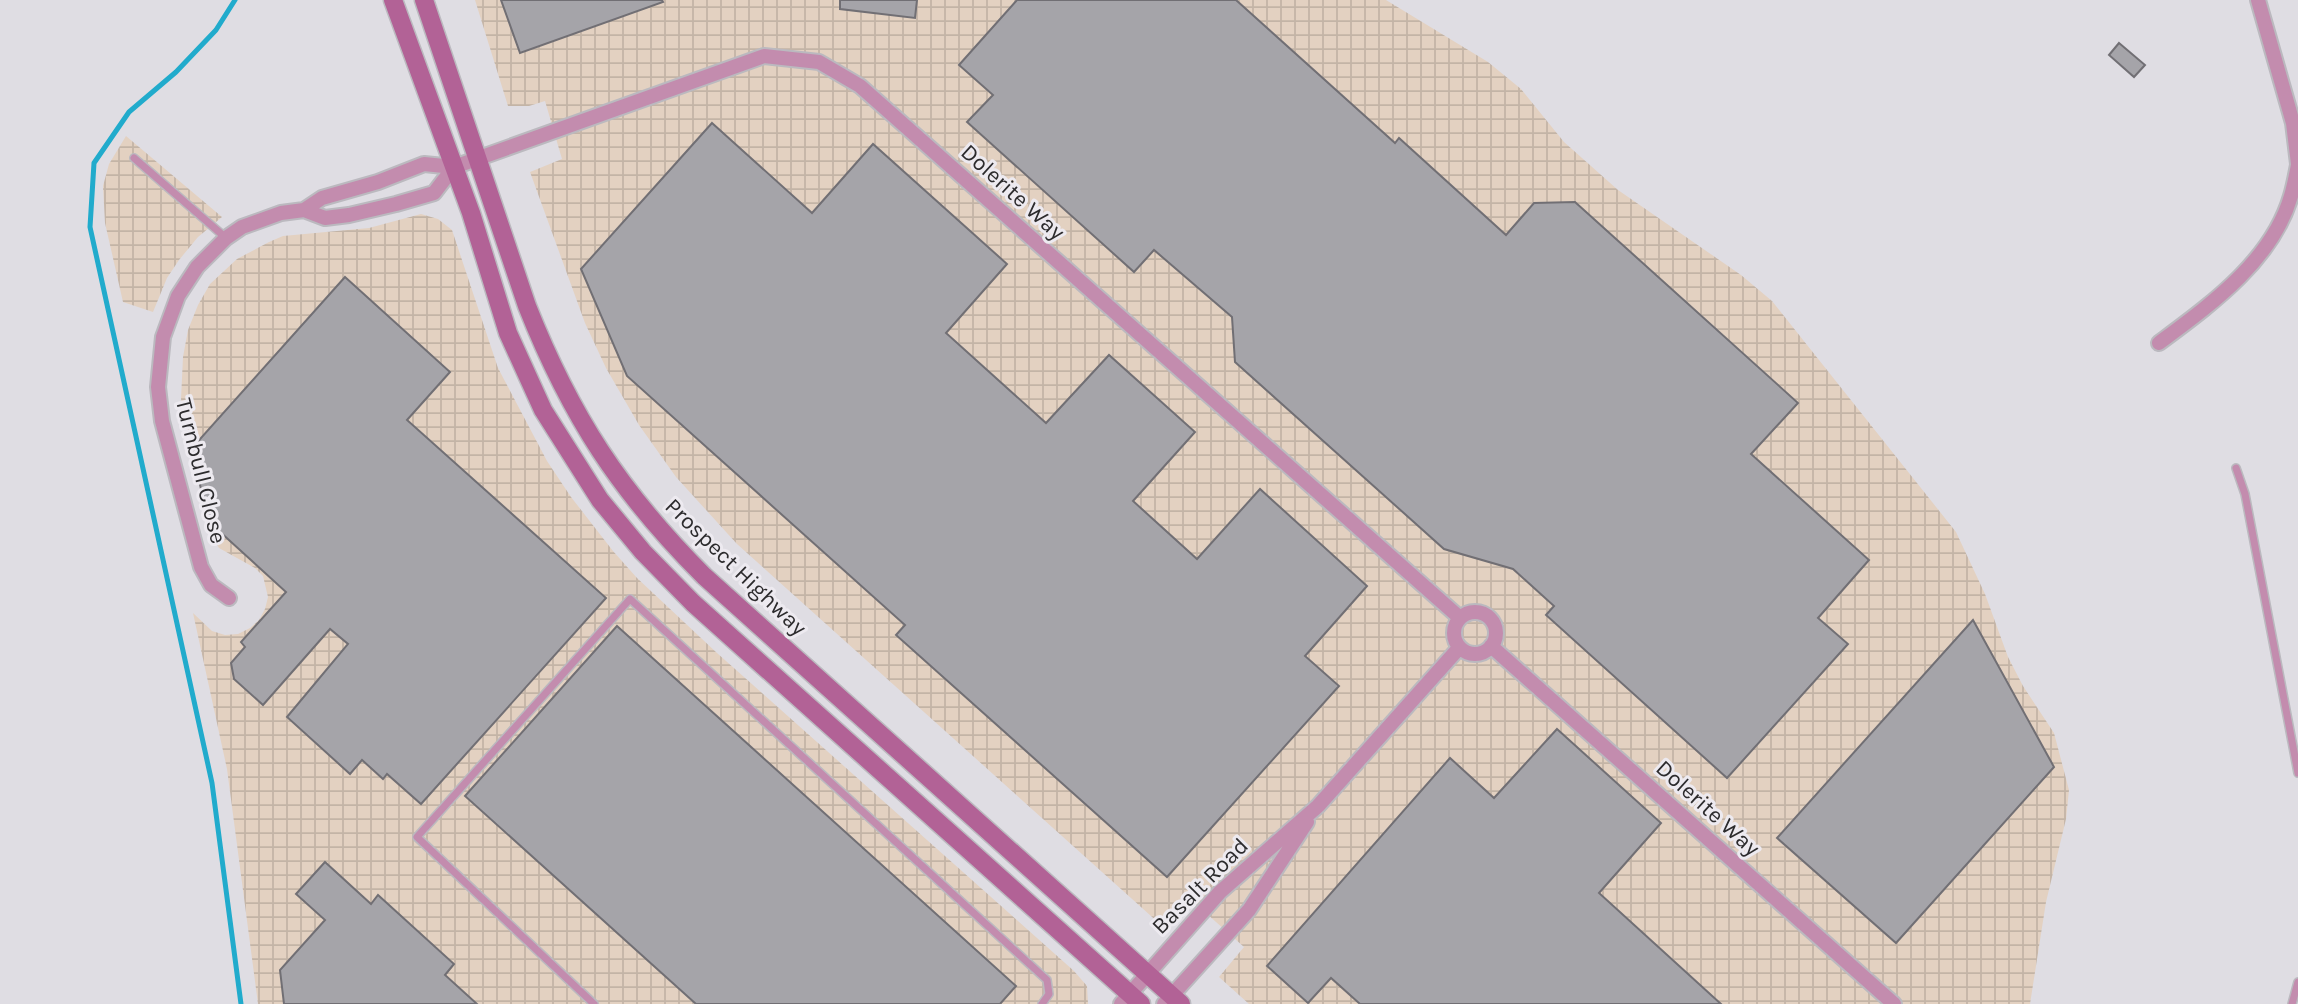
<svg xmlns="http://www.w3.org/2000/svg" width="2298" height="1004" font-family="Karla,sans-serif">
<defs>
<pattern id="industrial-grid" width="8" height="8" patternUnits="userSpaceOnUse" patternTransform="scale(1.75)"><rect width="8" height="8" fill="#e3d1c1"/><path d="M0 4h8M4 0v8" fill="none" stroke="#c3b4a6"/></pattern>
</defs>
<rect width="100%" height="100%" fill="#dfdde3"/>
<!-- industrial -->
<path fill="url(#industrial-grid)" d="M475 0H1386L1488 62 1521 89 1564 142 1618 190 1741 275 1772 301 1956 532 1985 594 2008 657 2023 686 2054 733 2069 790 2066 819 2046 902 2030 1004H1249L1219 977 1244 947 1188 897 1161 925 737 544 676 477 639 425 606 368 585 323 530 172 562 159 545 101 529 106H508Z
M126 136 222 217 198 237 179 260 167 278 153 312 123 302 105 223 103 186 109 164Z
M421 214 438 219 452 230 498 368 547 461 571 497 613 551 637 578 717 653 1074 971 1087 986 1088 1004H258L227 769 193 613 212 631 225 635 238 634 250 628 259 620 265 609 268 597 263 576 255 568 219 548 210 533 181 399 183 357 188 330 198 305 210 284 237 259 269 242 283 236 369 228Z"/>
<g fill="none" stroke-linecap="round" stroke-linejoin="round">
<!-- stream -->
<path stroke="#21abcc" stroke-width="5" d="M235 0 216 30 176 72 129 112 94 163 90 227 212 783 241 1004"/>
</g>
<!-- building -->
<path fill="#a5a4a9" stroke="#716f74" stroke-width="2" d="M501 0H662L663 2 520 53Z
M840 0H917L915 18 840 9Z
M1017 0H1236L1395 143 1399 138 1506 235 1534 203 1575 202 1798 403 1751 454 1869 560 1818 618 1848 644 1727 778 1546 615 1554 606 1513 569 1444 549 1235 362 1232 317 1154 250 1134 272 967 122 993 95 959 65Z
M2119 43 2145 65 2134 77 2109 55Z
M712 123 812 213 873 144 1007 264 946 333 1046 423 1109 355 1195 432 1133 501 1197 559 1260 489 1367 586 1305 656 1339 686 1167 877 896 635 905 625 627 376 581 269Z
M345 277 450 372 407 420 606 598 421 804 387 774 383 779 362 760 350 774 287 717 348 644 330 629 263 705 234 679 231 663 245 647 241 642 286 592 208 521 192 448Z
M1973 620 2054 767 1896 943 1777 838Z
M617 626 1016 986 1000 1004H696L465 796Z
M1557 729 1661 823 1599 893 1721 1004H1360L1331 978 1308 1003 1267 966 1450 758 1494 798Z
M325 862 371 904 378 895 454 964 445 975 477 1004H284L280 970 325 920 296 894Z"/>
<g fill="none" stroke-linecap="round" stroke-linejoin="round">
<defs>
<path id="service" d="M134 158 226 238
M2236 468 2245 494 2298 773
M594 1004 417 837 630 599 1047 980 1049 994 1042 1004
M2292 1004 2298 982"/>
<path id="minor" d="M2258 0 2293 123 2298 164
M304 210 325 218 349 215 396 204 434 193 454 167
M2159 343C2210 305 2272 261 2291 196 2294 186 2296 175 2298 165
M229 598 211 585 201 567 162 421 158 387 163 337 178 296 197 267 226 238 242 227 281 213 304 210 322 198 378 182 424 164 454 167 764 56 819 62 860 86 1460 618
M1454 633a21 21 0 1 1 42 0a21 21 0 1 1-42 0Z
M1491 646 1894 1004
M1121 1004 1220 892 1318 806 1459 648
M1164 1004 1249 910 1307 822"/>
<path id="secondary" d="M393 0 471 213 508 333 543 410 600 500 643 552 693 603 1141 1004
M424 0 527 306C571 417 620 492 704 576L1181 1004"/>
</defs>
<!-- service casing -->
<use href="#service" stroke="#bbb9bf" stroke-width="10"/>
<!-- minor casing -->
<use href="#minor" stroke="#bbb9bf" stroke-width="18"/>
<!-- secondary casing -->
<use href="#secondary" stroke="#bbb9bf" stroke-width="21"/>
<!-- service -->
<use href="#service" stroke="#c38cae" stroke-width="7"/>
<!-- minor -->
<use href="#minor" stroke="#c38cae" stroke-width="14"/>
<!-- secondary -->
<use href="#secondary" stroke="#b26296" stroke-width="18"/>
</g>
<g text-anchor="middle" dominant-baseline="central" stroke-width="6" stroke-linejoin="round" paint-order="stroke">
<!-- street labels -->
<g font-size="23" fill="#2c2b2d" stroke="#edeaf0">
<text transform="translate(1013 192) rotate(42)">Dolerite Way</text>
<text transform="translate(201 471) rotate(76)">Turnbull Close</text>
<text transform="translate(736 567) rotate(44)">Prospect Highway</text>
<text transform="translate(1708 808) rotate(42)">Dolerite Way</text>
<text transform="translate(1200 886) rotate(-45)">Basalt Road</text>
</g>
</g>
</svg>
